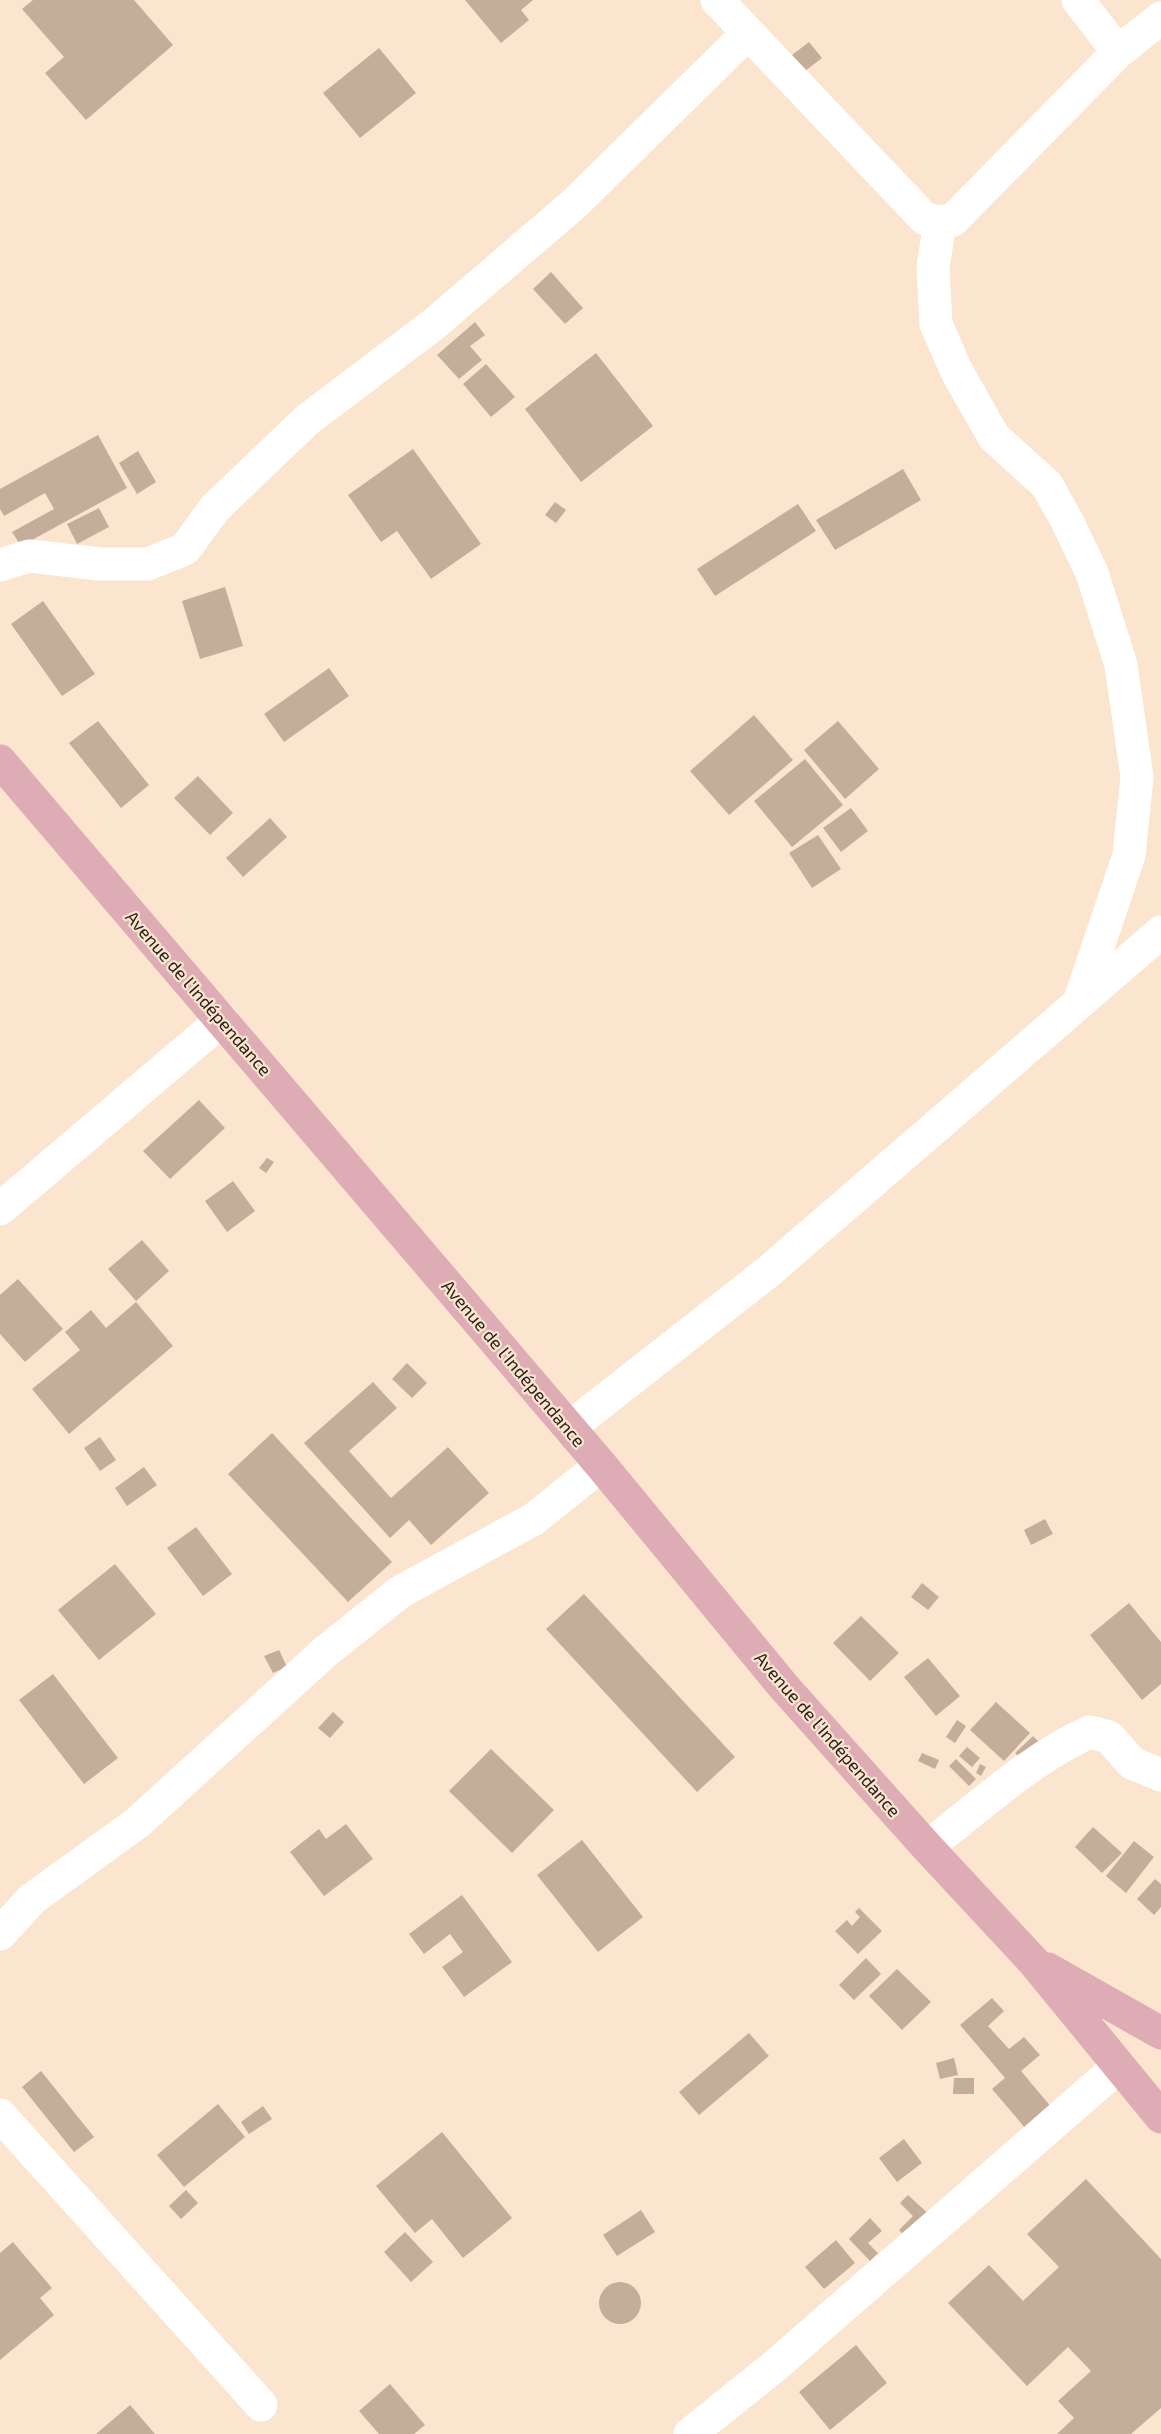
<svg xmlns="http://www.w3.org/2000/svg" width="1161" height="2434" font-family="'Exo 2',sans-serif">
<rect width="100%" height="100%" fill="#fce5cf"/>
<!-- building -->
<path fill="#c4ae99" d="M33 0H134L173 45 86 120 45 73 64 57 22 9Z
M465 0H533L521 10 529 20 501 43Z
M809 42 822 58 805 71 792 55Z
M379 48 416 93 360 138 323 93Z
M551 272 583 308 565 324 533 289Z
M475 322 485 335 470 346 482 360 459 379 437 355Z
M596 353 653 426 581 482 525 409Z
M486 364 515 397 491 417 463 384Z
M98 435 127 488 21 546 12 532 54 509 45 493 4 516 0 509V489Z
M413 449 481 544 431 579 397 531 381 542 348 495Z
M138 451 156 482 137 494 119 463Z
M903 469 921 500 835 550 816 520Z
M555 502 566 510 556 523 545 515Z
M798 504 816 531 715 596 697 569Z
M99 508 109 527 77 544 67 524Z
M225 587 243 646 200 659 182 601Z
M43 601 95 674 62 696 11 624Z
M329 668 349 696 284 742 264 714Z
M754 715 793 760 729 815 690 771Z
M98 721 149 785 121 808 69 743Z
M838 721 879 769 845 799 804 750Z
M805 759 843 805 792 847 754 801Z
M198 776 233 813 210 835 174 798Z
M851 808 868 831 841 852 823 828Z
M270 818 287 837 243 877 226 858Z
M818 835 841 869 812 888 789 853Z
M199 1100 225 1128 170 1179 143 1151Z
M267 1158 274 1162 266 1173 259 1168Z
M233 1181 255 1211 227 1232 205 1201Z
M142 1240 169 1271 136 1301 108 1269Z
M18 1279 63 1329 25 1362 0 1334V1295Z
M136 1302 173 1346 69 1434 32 1389 80 1350 65 1332 91 1310 106 1328Z
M407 1363 427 1383 412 1398 392 1379Z
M373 1382 397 1408 349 1451 391 1498 448 1447 489 1493 431 1545 409 1520 390 1538 304 1443Z
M272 1433 392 1562 348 1602 228 1474Z
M100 1437 116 1460 100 1471 84 1448Z
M144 1467 157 1485 127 1506 115 1488Z
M1045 1519 1053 1534 1031 1545 1024 1530Z
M196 1527 232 1574 203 1596 167 1548Z
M115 1564 156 1614 99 1660 58 1610Z
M922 1583 939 1597 928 1610 911 1597Z
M584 1594 735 1757 697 1792 546 1629Z
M1129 1603 1161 1642V1684L1142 1700 1090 1635Z
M861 1616 899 1653 870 1681 833 1643Z
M279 1650 287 1667 273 1673 264 1656Z
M928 1658 960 1696 936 1716 904 1677Z
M53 1674 118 1758 84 1784 19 1700Z
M996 1702 1030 1733 1004 1761 970 1730Z
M333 1712 344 1722 330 1738 318 1728Z
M957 1720 966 1726 955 1743 946 1737Z
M1033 1736 1040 1743 1022 1760 1015 1753Z
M967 1747 980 1758 972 1767 959 1756Z
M491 1749 554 1810 512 1853 449 1791Z
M922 1753 939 1760 935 1769 918 1761Z
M956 1759 976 1779 969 1786 949 1766Z
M980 1764 986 1767 981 1776 976 1773Z
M346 1824 373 1859 324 1896 290 1852 319 1829 326 1839Z
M1093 1827 1122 1853 1102 1873 1075 1847Z
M582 1840 643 1917 598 1952 537 1875Z
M1134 1841 1154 1857 1126 1893 1106 1876Z
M1155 1879 1161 1884V1907L1154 1915 1137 1899Z
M462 1895 512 1962 464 1997 442 1967 463 1952 450 1934 424 1954 409 1934Z
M859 1908 882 1931 858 1954 835 1931 847 1920 852 1926 860 1917 855 1912Z
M866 1958 881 1974 854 2000 839 1985Z
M897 1969 931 2002 902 2030 869 1996Z
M992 1998 1004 2011 988 2026 1009 2049 1024 2037 1040 2055 1021 2071 1052 2108 1026 2129 992 2089 1005 2078 960 2025Z
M749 2033 769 2056 699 2115 679 2092Z
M954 2058 958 2075 940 2079 936 2063Z
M41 2071 94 2137 74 2152 22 2087Z
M954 2078H974V2094H953Z
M218 2104 245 2137 184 2187 157 2155Z
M263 2106 272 2119 249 2134 241 2122Z
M442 2132 512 2218 463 2258 432 2219 415 2233 376 2186Z
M904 2139 922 2163 897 2182 879 2158Z
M1086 2179 1161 2259V2408L1131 2434H1057L1074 2418 1058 2401 1091 2371 1068 2347 1027 2386 948 2303 989 2265 1023 2301 1059 2267 1027 2234Z
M186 2190 198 2203 181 2219 169 2206Z
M908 2195 933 2218 906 2237 899 2230 913 2216 900 2203Z
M641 2210 655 2232 617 2256 603 2235Z
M870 2218 882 2231 868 2243 878 2253 870 2261 849 2239Z
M405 2232 433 2262 411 2282 384 2252Z
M836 2240 855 2263 824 2289 805 2267Z
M13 2242 52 2288 40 2298 54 2315 0 2360V2253Z
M599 2303a21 21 0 1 1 42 0a21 21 0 1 1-42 0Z
M856 2345 887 2383 830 2430 799 2392Z
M390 2384 425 2425 414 2434H379L359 2411Z
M130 2405 155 2434H96Z"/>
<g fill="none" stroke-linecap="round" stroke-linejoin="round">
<!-- minor -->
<path stroke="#fff" stroke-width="33" d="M717 0 925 219 940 222 953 220 1118 52 1161 18
M1078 0 1118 52
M940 222 933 268 936 324 957 372 994 437 1047 485 1067 521 1092 573 1121 665 1137 777 1129 855 1079 1003
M0 565 29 556 100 564H148L185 549 215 508 307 420 434 324 574 204 747 34
M0 1209 222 1020
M569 1428 768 1272 1161 932
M927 1847C977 1809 1032 1757 1090 1732L1109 1737 1132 1763 1161 1775
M0 1934 32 1899 137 1823 325 1652 400 1592 534 1519 601 1465
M0 2115 261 2405
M690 2434 776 2365 1118 2067"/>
<!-- primary -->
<path stroke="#ddacb5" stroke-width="33" d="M0 761 601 1465 784 1687 927 1847 1033 1961 1161 2117
M1048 1969 1161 2033"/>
</g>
<g text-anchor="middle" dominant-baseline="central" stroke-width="4.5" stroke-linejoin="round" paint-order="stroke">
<!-- street labels -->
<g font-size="18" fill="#292119" stroke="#fce5cf">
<text transform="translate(199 993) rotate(49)">Avenue de l'Indépendance</text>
<text transform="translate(514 1363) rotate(50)">Avenue de l'Indépendance</text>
<text transform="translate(828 1734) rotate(49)">Avenue de l'Indépendance</text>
</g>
</g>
</svg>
